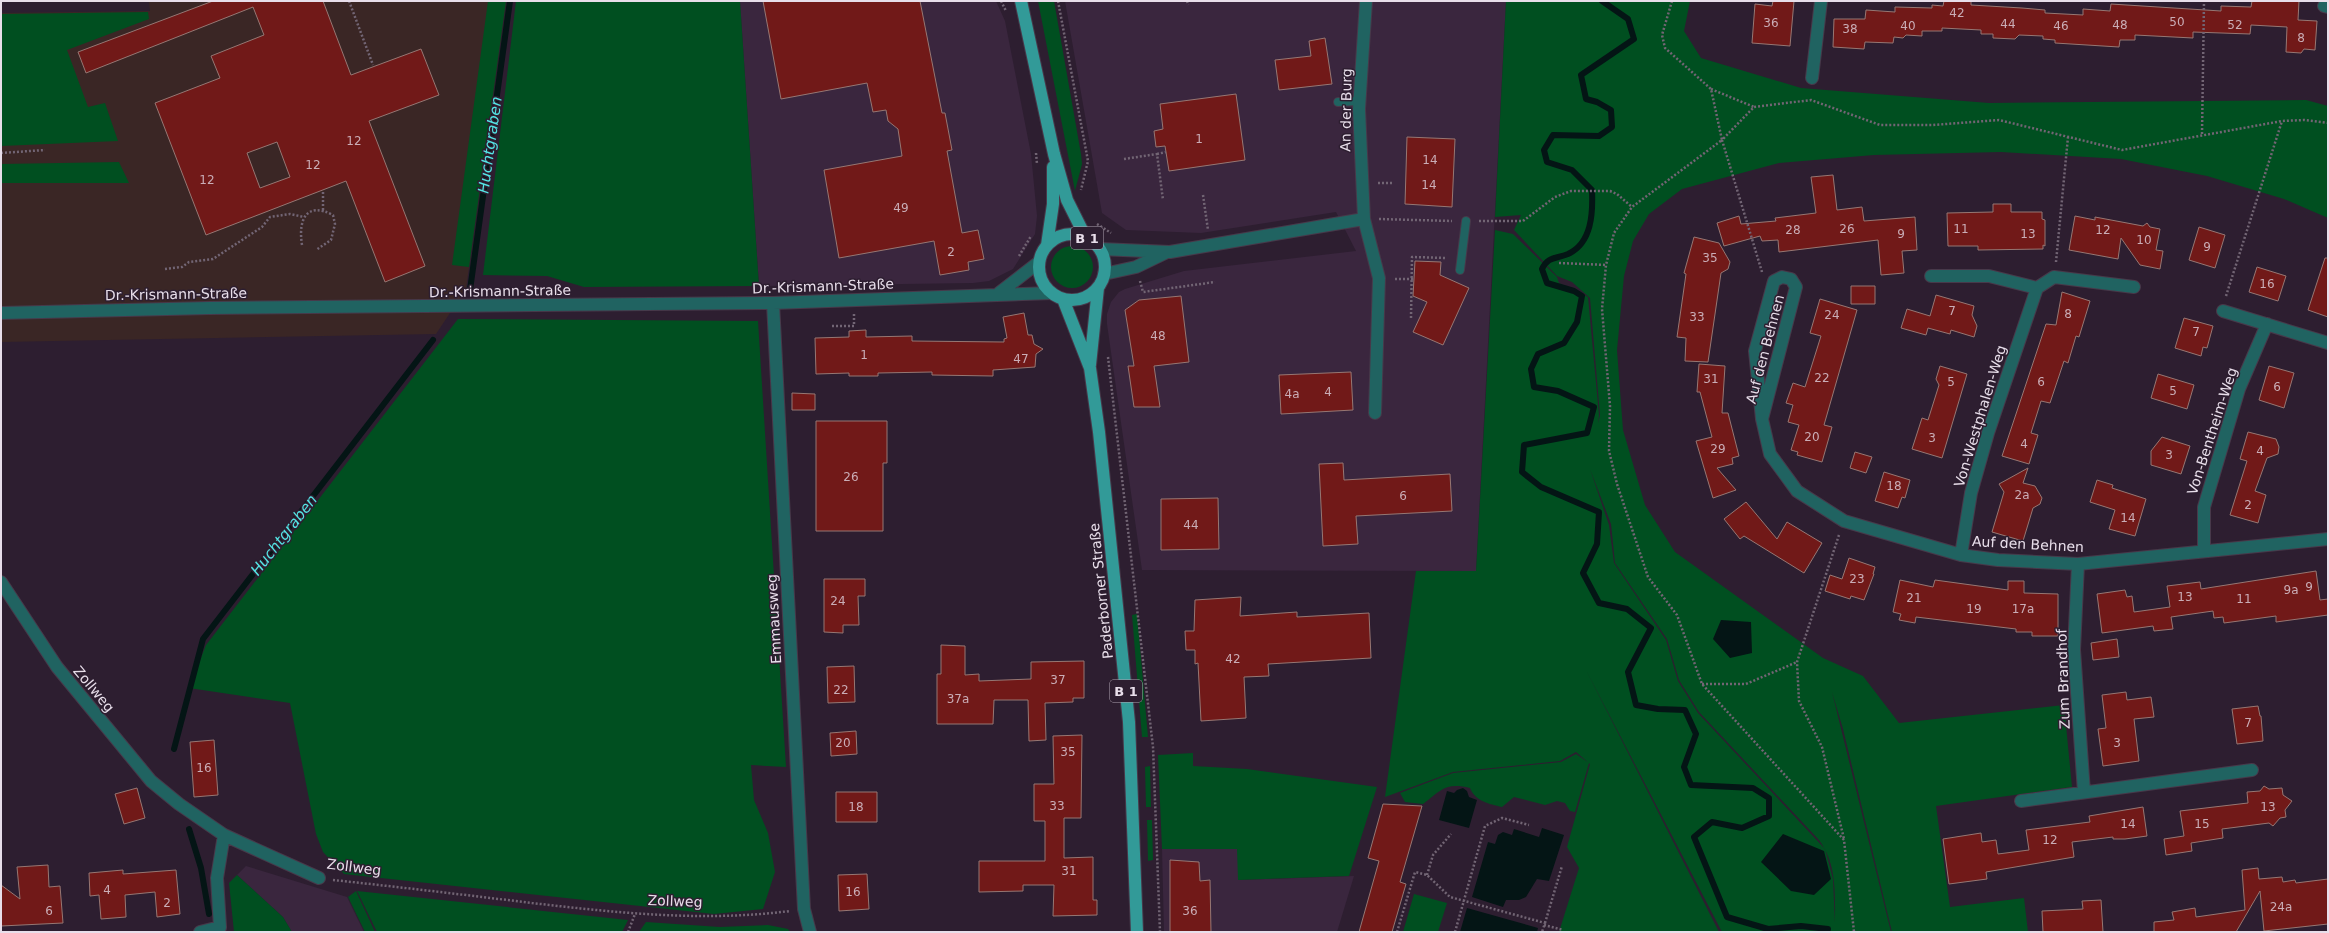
<svg xmlns="http://www.w3.org/2000/svg" width="2329" height="933" font-family="'DejaVu Sans',sans-serif">
<rect width="100%" height="100%" fill="#2d1e30"/>
<!-- built -->
<path fill="#3a263e" d="M740 1H996L1005 21 1031 154 1037 216 1035 234 1013 269 989 281 973 283 759 286Z
M1065 1H1506L1476 571 1142 570 1107 324V314L1111 302 1119 292 1125 289 1184 271 1356 251 1336 212 1201 233 1126 230 1102 213Z
M1162 849H1238L1239 880 1354 876 1337 932H1164Z
M246 866 347 897 364 932H292L283 917 237 875Z"/>
<!-- medical -->
<path fill="#3a2625" d="M149 1H506L466 289 436 334 1 342V13L150 11Z"/>
<!-- green -->
<path fill="#004f20" fill-rule="evenodd" d="M488 1H506L469 267 452 265Z
M516 1H740L759 286 584 287 547 276 483 275Z
M1038 1H1054L1081 154 1082 164 1075 191Z
M1506 1H1690L1684 31 1701 58 1801 88 1989 103 2306 100 2328 106V218L2284 199 2207 176 2121 159 2001 152 1874 155 1779 163 1682 189 1649 214 1633 241 1624 276 1617 350 1623 430 1645 505 1675 552 1823 658 1863 676 1899 723 2064 705 2072 787 1936 806 1950 907 2024 898 2028 932H1892L1843 729 1860 727 1843 729 1832 692 1891 932H1722L1586 670 1719 932H1559L1579 868 1567 847 1590 764 1576 752 1560 761 1453 772 1385 797 1416 571H1476L1495 230 1513 234 1557 277 1559 283 1588 297 1599 415 1598 423 1600 415 1590 298 1572 282 1557 276 1514 230 1521 215 1495 217ZM1590 469 1611 524 1615 563 1667 639 1679 680 1699 712 1819 840C1837 864 1835 894 1835 923L1833 879 1825 849 1698 713 1678 681 1666 640 1614 563 1609 525Z
M148 12 149 19 67 50 88 107 105 103 118 141 1 146V14Z
M119 162 129 183H1V164Z
M1051 267a21 21 0 1 1 42 0a21 21 0 1 1-42 0Z
M458 319 758 321 786 767 751 765 754 800 768 833 775 872 763 909 714 914 344 874 323 852 316 834 290 703 189 688 206 645Z
M1137 614 1148 737H1142L1132 615Z
M1193 753V766L1247 769 1377 787 1349 876 1238 880 1237 849H1162L1158 755Z
M1576 754 1589 763 1575 812 1570 811 1565 803 1557 801 1545 805 1514 797 1502 807C1489 804 1475 801 1470 788 1446 782 1441 790 1423 804L1405 802 1400 793 1453 773 1561 762Z
M1150 766 1151 807H1146L1145 767Z
M1147 820H1152L1153 860 1148 861Z
M237 875 283 917 292 932H234L229 883Z
M356 891 375 932H365L348 897Z
M357 891 628 920 622 932H377Z
M1414 894 1447 903 1438 932H1403Z
M646 922 720 927 768 925 788 929 790 932H639Z"/>
<!-- water -->
<path fill="#041515" d="M1721 620 1751 622 1752 653 1730 658 1713 639Z
M1463 788 1467 791 1469 797 1477 800 1469 828 1439 820 1447 791 1454 793 1457 790Z
M1542 828 1564 835 1549 881 1537 879 1526 897 1519 900H1506L1503 907 1472 897 1488 842 1495 844 1498 835 1503 832 1512 835 1514 829 1539 837Z
M1783 834 1824 851 1831 879 1814 895 1791 891 1761 862Z
M1467 908 1538 928 1537 932H1460Z"/>
<g fill="none" stroke-linecap="round" stroke-linejoin="round">
<!-- stream -->
<path stroke="#041515" stroke-width="6" d="M1602 1 1628 19 1634 39 1581 75 1586 99 1597 102 1611 110 1612 127 1599 136 1553 135 1544 150 1547 162 1572 170 1592 190C1593 213 1592 243 1568 254 1556 259 1548 256 1542 269L1547 283 1574 291 1582 296 1577 322 1564 343 1538 354 1531 369 1534 387 1558 391 1594 407 1587 433 1524 445 1522 472 1541 487 1599 512 1597 544 1583 573 1599 603 1627 609 1651 628 1628 672 1636 705 1658 709 1685 710 1696 734 1684 767 1691 785 1753 788 1769 798V816L1742 828 1712 822 1694 837 1727 917 1768 929 1801 926 1828 929 1827 932
M470 290 510 1
M174 749 203 639 433 340
M189 829 201 868 209 914"/>
</g>
<!-- building -->
<path fill="#711918" stroke="#967773" fill-rule="evenodd" d="M213 1H323L351 75 421 49 439 95 369 121 425 266 385 282 346 181 206 235 155 103 220 78 211 56 264 35 253 7 86 73 78 52ZM277 142 290 177 260 188 247 153Z
M763 1H920L942 113H945L952 150 947 151 962 233 978 230 984 259 968 262 969 270 940 275 934 241 839 258 824 170 902 156 898 129 888 121 886 110 873 112 867 83 781 99Z
M1773 1H1794L1790 46 1752 43 1755 4 1772 6Z
M1944 1H1971V5L2022 8 2045 10V13L2083 15V9L2110 11 2111 4 2221 11V6L2251 7 2252 1H2299L2298 20 2317 21 2315 50 2304 49 2301 53 2286 52 2287 27 2251 25 2250 34 2193 32V38L2135 35V40H2120L2119 47 2055 43V40L2043 39V36L2019 35 2015 39 1993 38V34H1981V30L1942 28V31H1922V36L1906 35 1903 38 1894 37 1893 43 1865 42 1864 49 1833 47 1834 19H1865L1866 10 1895 12V7L1932 8V5L1943 6Z
M1325 38 1332 84 1279 90 1275 60 1311 56 1309 41Z
M1236 94 1245 160 1169 171 1165 146 1156 147 1154 131 1163 129 1160 104Z
M1407 137 1455 139 1452 207 1405 204Z
M1833 175 1837 210 1862 207 1864 221 1915 217 1917 250 1902 251 1904 273 1881 275 1878 240 1779 252 1778 240 1762 241 1760 236 1724 246 1717 223 1739 216 1741 224 1776 221 1775 218 1816 213 1811 177Z
M1993 204H2011V212H2042V219L2045 220V246L2043 245V249L1978 250V246H1948L1947 213 1993 212Z
M2075 216 2095 220V217L2143 226 2147 223 2150 227 2160 229 2156 250 2163 251 2160 269 2140 265 2121 238 2118 259 2069 250Z
M2199 227 2225 235 2215 268 2189 260Z
M1694 237 1719 243 1730 262 1728 269 1721 273 1708 362 1685 361 1686 338 1677 337 1686 274 1684 273Z
M2325 258H2328V317L2308 310Z
M1415 261 1441 262 1440 275 1469 288 1443 345 1413 332 1427 302 1413 296Z
M2257 267 2286 276 2278 301 2249 292Z
M1851 286H1875V304H1851Z
M2062 292 2090 301 2079 337 2076 336 2068 363 2064 361 2050 403 2041 401 2031 433 2038 435 2029 464 2002 456 2046 324 2056 325Z
M1936 295 1974 306 1972 315 1977 326 1974 337 1951 330 1950 334 1928 328 1926 335 1901 328 1907 309 1930 316Z
M1181 296 1189 362 1154 366 1160 407H1134L1128 366H1134L1125 310 1139 300Z
M1820 299 1857 310 1824 425 1832 427 1822 462 1797 455 1798 452 1791 450 1799 425 1788 422 1793 405 1786 403 1793 383 1805 387 1821 336 1810 333Z
M1024 313 1028 335H1032L1034 344 1043 349 1036 354 1035 367 993 370V376L932 375V372L878 373V376H849V373L816 374 815 338 849 337V331L866 330V337L912 336V341L1004 342V339L1007 338 1003 317Z
M2184 318 2213 326 2207 348 2203 347 2201 356 2175 348Z
M1699 364 1725 366 1722 413H1728L1739 456 1732 458 1733 464 1717 468 1736 490 1713 498 1696 441 1712 437 1700 392H1697Z
M1940 366 1967 374 1942 458 1912 449 1922 418 1928 420 1939 385 1936 379Z
M2269 366 2294 373 2284 408 2259 400Z
M1351 372 1353 410 1281 414 1279 375Z
M2158 374 2194 385 2187 409 2151 398Z
M792 393 815 394V410H792Z
M816 421H887V463H883V531H816Z
M2248 432 2276 439 2279 447 2278 454 2267 458 2255 491 2266 495 2258 523 2230 515 2247 461 2240 459Z
M2162 437 2190 446 2181 474 2151 465V451Z
M1855 452 1872 457 1866 473 1850 468Z
M1343 463 1344 480 1450 474 1452 511 1356 516 1358 544 1323 546 1319 464Z
M2028 468 2023 483 2035 486 2042 498 2040 504 2033 508 2023 541 1992 532 2004 492 1999 484Z
M1884 472 1910 480 1905 498 1902 497 1898 508 1875 501Z
M2097 480 2113 485 2112 488 2146 499 2135 536 2109 529 2115 510 2090 502Z
M1218 498 1219 549 1161 550V499Z
M1746 502 1777 539 1787 522 1822 543 1804 573 1744 536 1740 539 1724 519Z
M1849 558 1875 567 1873 574H1874L1864 600 1851 596 1850 599 1825 591 1830 575 1842 579Z
M2316 571 2320 600 2328 599V615L2276 622V616L2224 623 2223 617 2214 618 2213 611 2171 617 2173 629 2154 631 2153 626 2102 633 2097 594 2125 590 2127 597 2132 596 2134 612 2170 607 2167 586 2200 582 2201 589Z
M824 579H865V596H858L859 625H843V633L824 632Z
M1900 580 1933 587 1935 580 2008 590V581H2024V593L2058 594V636H2032V632H2016V629L1916 617 1915 623 1899 620 1901 614 1893 612Z
M1241 597 1240 616 1297 612V617L1369 613 1371 658 1268 664 1269 676 1244 677 1246 718 1201 721 1198 663 1195 664V650H1186L1185 631H1194L1195 600Z
M2117 639 2119 657 2093 660 2091 643Z
M941 645 965 646V675L979 674V681L1031 679V662L1084 661V698H1073V702L1045 703 1046 740 1029 741 1028 700H994L993 724H937V674H941Z
M854 666 855 702 828 703 827 667Z
M2126 692 2127 700 2151 697 2154 717 2134 719 2139 761 2103 766 2098 729 2106 728 2102 695Z
M2258 706 2260 716H2261L2263 741 2237 744 2232 709Z
M856 731 857 754 831 756 830 733Z
M1082 735 1081 818H1064V858L1093 857V900H1097V915L1053 916 1054 885H1023V891L979 892V861H1045V821H1034V784H1054L1053 736Z
M214 740 218 795 194 797 190 742Z
M2264 786 2269 789 2282 788 2283 795 2292 801 2285 810 2286 817 2280 818 2273 826 2269 823 2222 829 2223 838 2191 843 2192 851 2166 855 2164 839 2184 836 2180 811 2248 803 2247 792 2260 791Z
M137 788 145 818 124 824 115 794Z
M836 792H877V822H836Z
M1383 804 1422 806 1400 882 1406 884 1392 932H1359L1379 861 1368 858Z
M2143 807 2147 836 2125 839H2113V837L2072 842 2074 857 1986 872 1987 879 1949 884 1943 839 1981 833 1982 842 1996 840 1998 854 2029 850 2026 830 2090 822 2089 816Z
M1170 860 1199 862 1200 881 1210 880 1211 932H1170Z
M48 865 49 887 60 886 63 923 1 926V885L20 899 17 867Z
M2258 868 2259 879 2282 877 2283 882 2295 880 2296 883 2328 879V924L2264 931 2260 891 2236 932H2154V922L2174 920 2172 912 2195 908 2196 917 2245 910 2242 870Z
M123 870V874L176 870 180 914 157 917 155 892 125 895 126 917 101 919 99 895 90 896 89 873Z
M867 874 869 909 839 911 838 875Z
M2101 900 2103 932H2043L2042 911 2083 909 2082 901Z"/>
<g fill="none" stroke-linecap="round" stroke-linejoin="round">
<defs>
<path id="lane" d="M1338 102 1359 101
M1460 270 1466 221"/>
<path id="street" d="M1366 1 1359 109 1364 219 1379 278 1375 413
M2324 6 2328 7
M1812 78 1821 1
M1100 249 1170 252 1364 219
M1104 274 1136 267 1165 253
M1931 276H1989L2037 288 2054 277 2134 287
M999 293 1039 262
M773 303 804 909 810 932
M2223 311 2328 343
M1 313 209 308 773 303 1052 293
M1762 419 1796 287 1791 279 1782 277 1774 281 1755 351 1762 419 1770 454 1797 491 1844 521 1961 555 1998 560 2078 564 2328 539
M2204 551V507L2239 389 2267 324
M1961 555 1971 493 1988 433 2037 288
M2078 564 2074 650 2084 792
M1 582 57 667 151 781 179 804 224 835 319 878
M2021 801 2252 770
M200 932 220 927 217 878 224 835"/>
<path id="primary" d="M1021 1 1054 154 1067 200 1085 236
M1039 267a33 33 0 1 1 66 0a33 33 0 1 1-66 0Z
M1047 245 1053 204V167
M1063 299 1090 368 1099 432 1129 722 1137 932
M1090 365 1098 288"/>
</defs>
<!-- lane casing -->
<use href="#lane" stroke="#47394a" stroke-width="10"/>
<!-- street casing -->
<use href="#street" stroke="#47394a" stroke-width="14"/>
<!-- primary casing -->
<use href="#primary" stroke="#47394a" stroke-width="14"/>
<!-- path -->
<path stroke="#726574" stroke-width="2.5" stroke-dasharray="2 2" stroke-linecap="butt" d="M349 1 373 65
M1001 1 1006 11
M1058 1 1088 161 1081 190
M1187 1 1188 5
M1672 1 1662 35 1665 48 1711 89 1722 140 1632 207 1614 233 1606 265 1602 309 1610 406 1609 451 1617 484 1648 577 1677 615 1702 684 1844 840 1854 932
M1711 89 1754 107
M2202 134 2204 1
M1 153 45 150
M1036 153 1037 164
M1157 154 1166 152
M1124 159 1157 154 1163 200
M1378 183H1394
M1203 195 1208 230
M323 210V190
M1379 219 1452 221
M1479 221H1523L1555 197 1571 191H1610L1617 194 1632 207
M1097 224 1111 233
M302 245C298 220 306 201 333 215L335 224 331 240 316 250
M1019 256 1031 236
M2056 262 2068 137
M1559 263 1606 265
M165 269 182 267 189 262 213 259 262 227 270 217 290 214 304 217
M1762 272 1722 140 1754 107 1811 100 1880 125H1933L1999 120 2122 150 2282 121 2304 120 2328 123
M1395 279H1414
M1140 281 1143 292 1215 282
M2226 296 2282 121
M1411 318 1412 257 1447 258
M832 326H854V314
M1108 357 1153 747 1160 932
M1839 535 1797 662 1799 701 1822 747 1844 839
M1702 684H1746L1797 662
M1427 875 1433 855 1451 834
M333 880C399 887 466 895 532 903 618 913 704 922 790 911
M1545 923 1562 866
M1544 925 1563 930
M628 932 635 914
M1397 932 1415 872 1427 875 1450 897 1545 923 1542 932
M1455 932 1485 826 1502 818 1529 825"/>
<!-- lane -->
<use href="#lane" stroke="#206361" stroke-width="8"/>
<!-- street -->
<use href="#street" stroke="#206361" stroke-width="12"/>
<!-- primary -->
<use href="#primary" stroke="#329a98" stroke-width="12"/>
</g>
<g text-anchor="middle" dominant-baseline="central" stroke-width="3" stroke-linejoin="round" paint-order="stroke">
<!-- number labels -->
<g font-size="12" fill="#caadb6">
<text x="1957" y="13">42</text>
<text x="2177" y="22">50</text>
<text x="1771" y="23">36</text>
<text x="2008" y="24">44</text>
<text x="2120" y="25">48</text>
<text x="2235" y="25">52</text>
<text x="1908" y="26">40</text>
<text x="2061" y="26">46</text>
<text x="1850" y="29">38</text>
<text x="2301" y="38">8</text>
<text x="1199" y="139">1</text>
<text x="354" y="141">12</text>
<text x="1430" y="160">14</text>
<text x="313" y="165">12</text>
<text x="207" y="180">12</text>
<text x="1429" y="185">14</text>
<text x="901" y="208">49</text>
<text x="1847" y="229">26</text>
<text x="1961" y="229">11</text>
<text x="1793" y="230">28</text>
<text x="2103" y="230">12</text>
<text x="1901" y="234">9</text>
<text x="2028" y="234">13</text>
<text x="2144" y="240">10</text>
<text x="2207" y="247">9</text>
<text x="951" y="252">2</text>
<text x="1710" y="258">35</text>
<text x="2267" y="284">16</text>
<text x="1952" y="311">7</text>
<text x="2068" y="314">8</text>
<text x="1832" y="315">24</text>
<text x="1697" y="317">33</text>
<text x="2196" y="332">7</text>
<text x="1158" y="336">48</text>
<text x="864" y="355">1</text>
<text x="1021" y="359">47</text>
<text x="1822" y="378">22</text>
<text x="1711" y="379">31</text>
<text x="1951" y="382">5</text>
<text x="2041" y="382">6</text>
<text x="2277" y="387">6</text>
<text x="2173" y="391">5</text>
<text x="1328" y="392">4</text>
<text x="1292" y="394">4a</text>
<text x="1812" y="437">20</text>
<text x="1932" y="438">3</text>
<text x="2024" y="444">4</text>
<text x="1718" y="449">29</text>
<text x="2260" y="451">4</text>
<text x="2169" y="455">3</text>
<text x="851" y="477">26</text>
<text x="1894" y="486">18</text>
<text x="2022" y="495">2a</text>
<text x="1403" y="496">6</text>
<text x="2248" y="505">2</text>
<text x="2128" y="518">14</text>
<text x="1191" y="525">44</text>
<text x="1857" y="579">23</text>
<text x="2309" y="587">9</text>
<text x="2291" y="590">9a</text>
<text x="2185" y="597">13</text>
<text x="1914" y="598">21</text>
<text x="2244" y="599">11</text>
<text x="838" y="601">24</text>
<text x="1974" y="609">19</text>
<text x="2023" y="609">17a</text>
<text x="1233" y="659">42</text>
<text x="1058" y="680">37</text>
<text x="841" y="690">22</text>
<text x="958" y="699">37a</text>
<text x="2248" y="723">7</text>
<text x="843" y="743">20</text>
<text x="2117" y="743">3</text>
<text x="1068" y="752">35</text>
<text x="204" y="768">16</text>
<text x="1057" y="806">33</text>
<text x="856" y="807">18</text>
<text x="2268" y="807">13</text>
<text x="2128" y="824">14</text>
<text x="2202" y="824">15</text>
<text x="2050" y="840">12</text>
<text x="1069" y="871">31</text>
<text x="107" y="890">4</text>
<text x="853" y="892">16</text>
<text x="167" y="903">2</text>
<text x="2281" y="907">24a</text>
<text x="49" y="911">6</text>
<text x="1190" y="911">36</text>
</g>
<!-- shield labels -->
<g fill="#2d1e30" stroke="#b0a4b2" stroke-width="1">
<rect x="1071" y="227" width="32" height="22" rx="3"/>
<rect x="1110" y="680" width="32" height="22" rx="3"/>
</g>
<g font-size="13" font-weight="bold" fill="#e8deea">
<text x="1087" y="238">B 1</text>
<text x="1126" y="691">B 1</text>
</g>
<!-- street labels -->
<g font-size="14" fill="#e8deea" stroke="#2d1e30">
<text transform="translate(1346 110) rotate(-89)">An der Burg</text>
<text transform="translate(823 286) rotate(-2)">Dr.-Krismann-Straße</text>
<text transform="translate(500 291) rotate(-1)">Dr.-Krismann-Straße</text>
<text transform="translate(176 294) rotate(-1)">Dr.-Krismann-Straße</text>
<text transform="translate(1765 349) rotate(-75)">Auf den Behnen</text>
<text transform="translate(1980 416) rotate(-73)">Von-Westphalen-Weg</text>
<text transform="translate(2212 431) rotate(-72)">Von-Bentheim-Weg</text>
<text transform="translate(2028 544) rotate(3)">Auf den Behnen</text>
<text transform="translate(1101 591) rotate(-96)">Paderborner Straße</text>
<text transform="translate(774 619) rotate(-93)">Emmausweg</text>
<text transform="translate(2063 679) rotate(-92)">Zum Brandhof</text>
<text transform="translate(94 689) rotate(50)">Zollweg</text>
<text transform="translate(354 867) rotate(7)">Zollweg</text>
<text transform="translate(675 901) rotate(2)">Zollweg</text>
</g>
<!-- water labels -->
<g font-size="15" font-style="italic" fill="#54e5e5" stroke="#2d1e30">
<text transform="translate(490 145) rotate(-82)">Huchtgraben</text>
<text transform="translate(284 535) rotate(-52)">Huchtgraben</text>
</g>
</g>
<!-- border -->
<rect width="2329" height="933" fill="none" stroke="#e8deea" stroke-width="4"/>
</svg>
